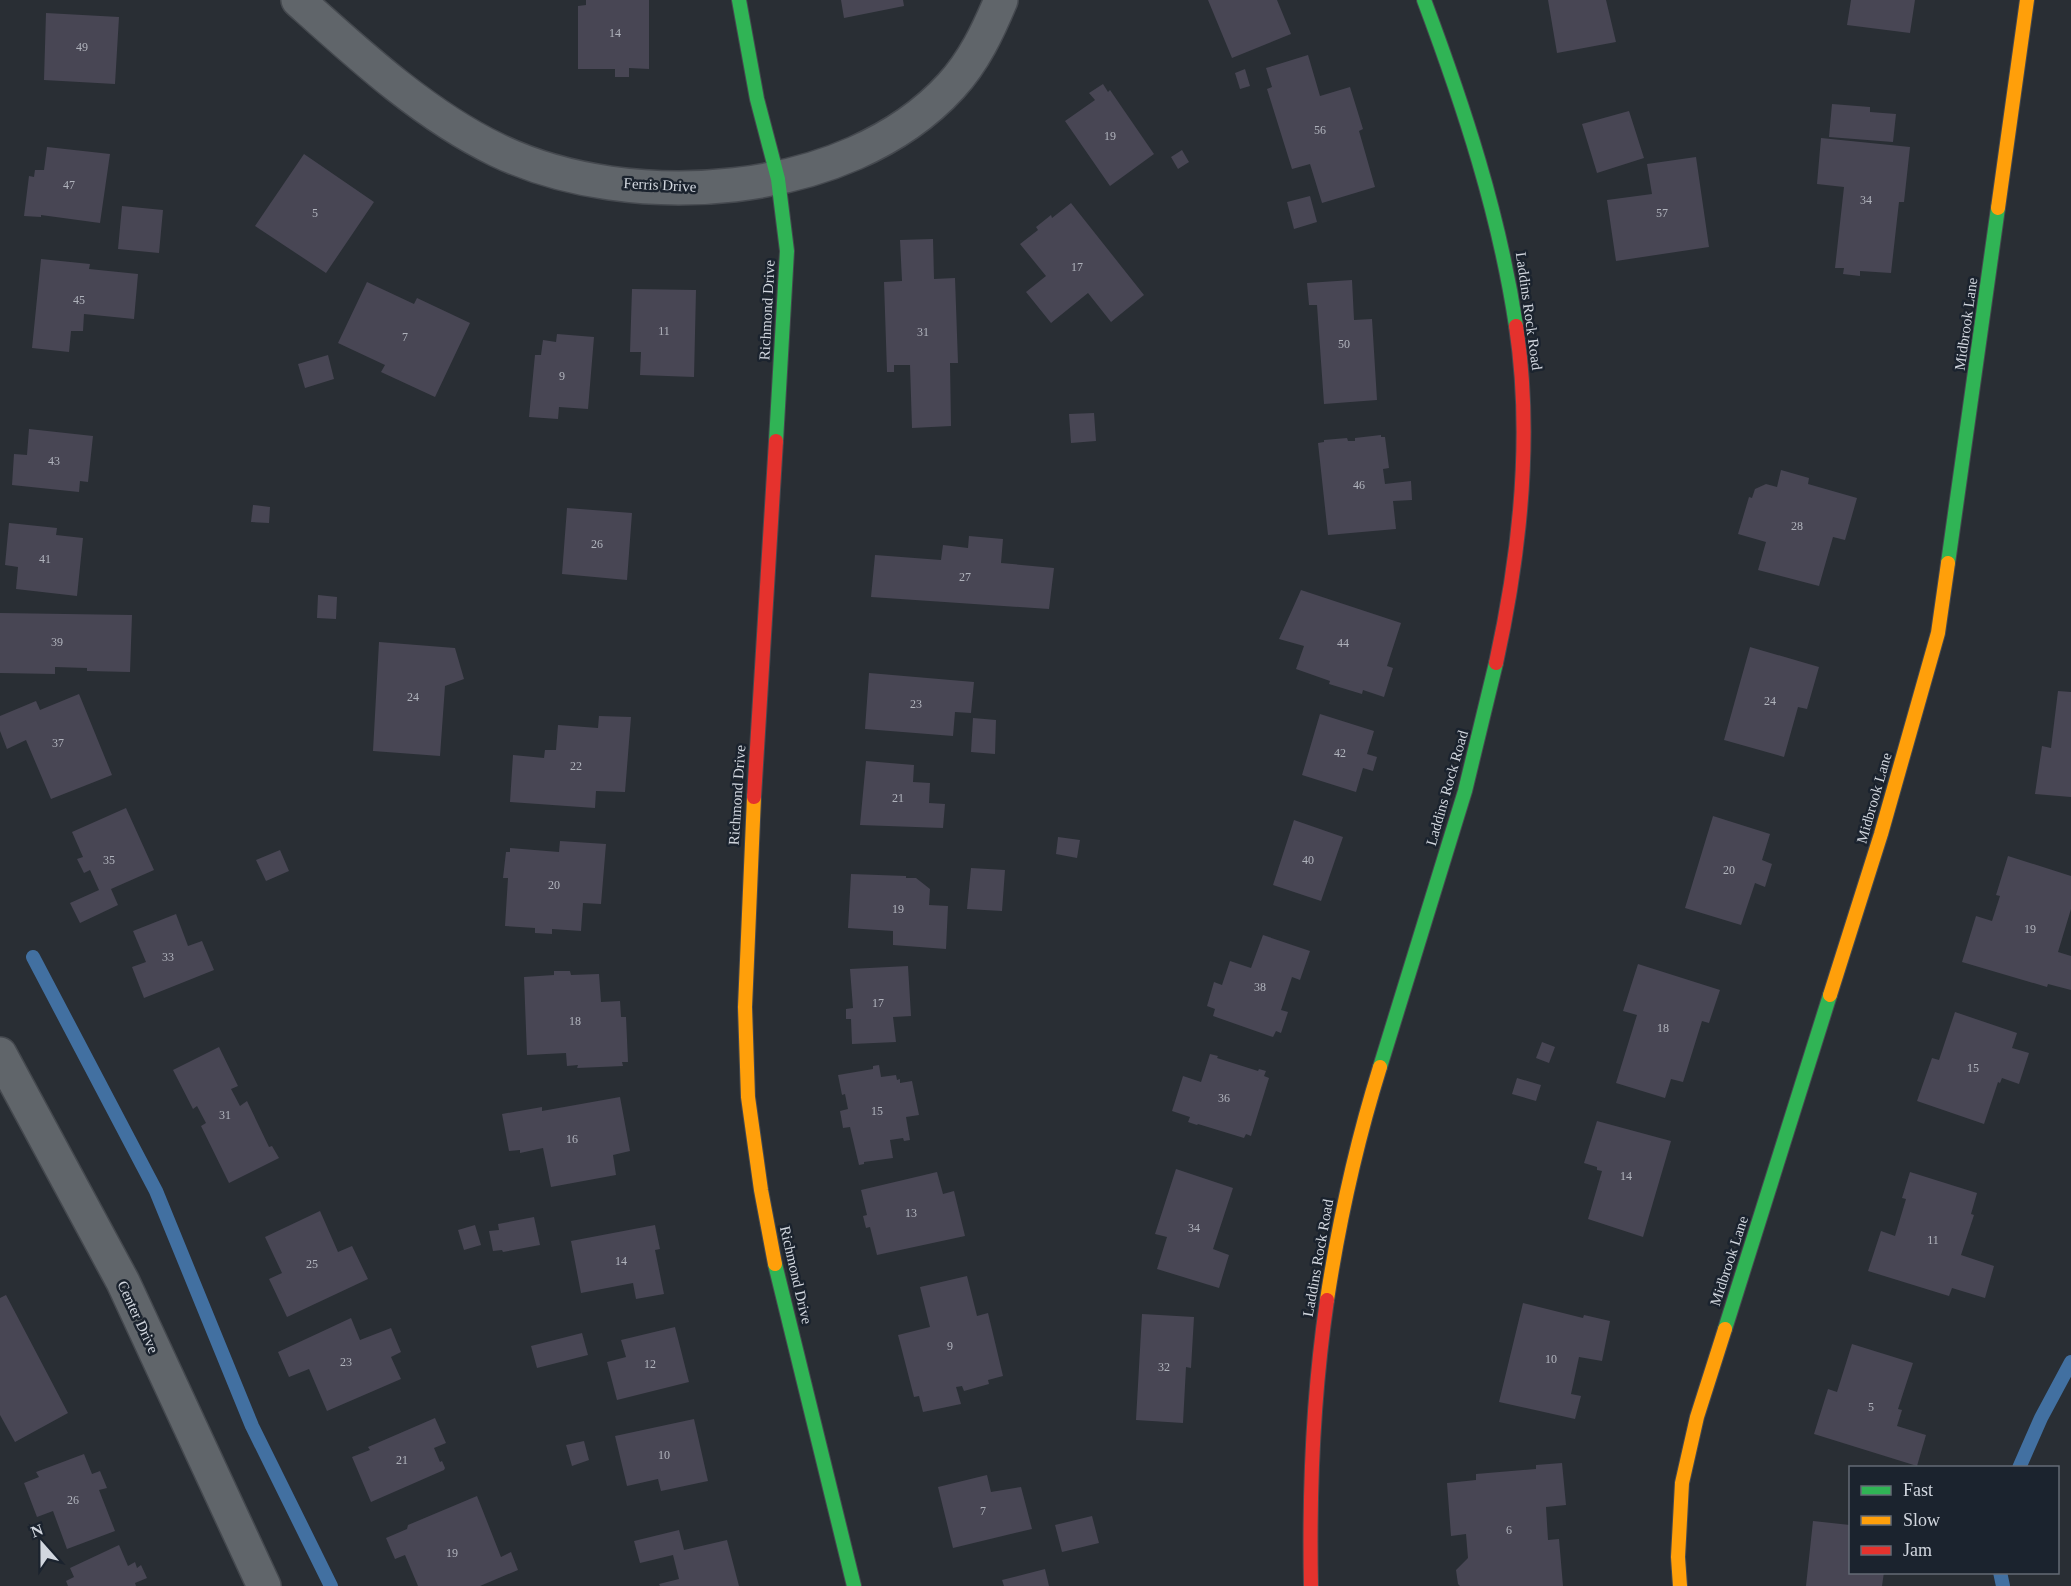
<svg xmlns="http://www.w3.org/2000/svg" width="2071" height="1586" font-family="Georgia,serif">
<rect width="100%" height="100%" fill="#292e34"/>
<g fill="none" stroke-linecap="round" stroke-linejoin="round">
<!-- stream -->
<path stroke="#4270a1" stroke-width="14" d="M33 957 156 1191 252 1426 331 1586
M2019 1468 2041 1418 2071 1362
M2000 1572 2003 1586"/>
</g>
<!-- building -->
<path fill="#484654" d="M586 0H649V69L629 68V77H615V69H578V6L586 5Z
M841 0H903L904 6 844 18Z
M1208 0H1277L1291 34 1232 58Z
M1548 0H1606L1616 42 1557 53Z
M1851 0H1915L1910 33 1847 25Z
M46 13 119 17 115 84 44 80Z
M1308 55 1320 96 1350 87 1363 129 1359 131 1375 187 1322 203 1310 164 1292 169 1267 89 1272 87 1266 68Z
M1245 69 1250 86 1240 89 1235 73Z
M1103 84 1108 92 1110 90 1154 154 1110 186 1065 121 1095 100 1089 93Z
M1832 104 1870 107V112L1896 114 1893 142 1829 137Z
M1629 111 1644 158 1597 173 1582 124Z
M1821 138 1910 147 1904 202H1899L1891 273 1860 271V276L1843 274 1844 268H1835L1844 187 1817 184Z
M47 147 110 154 100 223 41 215V217L24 216 29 176 34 177 35 170H44Z
M1182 150 1189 162 1178 169 1171 157Z
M304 154 374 202 326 273 255 226Z
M1696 157 1709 247 1616 261 1607 200 1652 194 1647 164Z
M1310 196 1317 222 1294 229 1287 202Z
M1071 203 1144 295 1111 322 1088 293 1051 323 1026 292 1046 276 1020 244 1038 230 1036 227 1051 215 1052 218Z
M122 206 163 210 159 253 118 249Z
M933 239 934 279 955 278 958 363H950L951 426 912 428 910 365H894V372H887L884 282 902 281 900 240Z
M41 259 90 264 89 269 138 274 134 319 84 314 83 331H71L69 352 32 348Z
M1352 280 1354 320 1372 319 1377 400 1324 404 1317 305H1309L1307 283Z
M367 282 414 304 417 298 470 323 435 397 381 372 385 365 338 343Z
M632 289 696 290 694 377 640 375 641 352H630Z
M557 334 594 337 588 409 559 407 558 419 529 417 535 355H541L543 340 556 342Z
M328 355 334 379 305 388 298 364Z
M1094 413 1096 441 1071 443 1069 414Z
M29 429 93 436 88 482 80 481 79 492 12 485 14 454 27 455Z
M1381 435V437H1385L1389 468 1383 469 1385 484 1411 481 1412 500 1393 501 1396 529 1328 535 1318 443 1324 442V440L1347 438 1348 441H1355V438Z
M1781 470 1809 478 1808 484 1857 498 1845 540 1833 537 1819 586 1758 570 1766 542 1738 534 1749 497 1752 498 1755 489 1766 484 1777 487Z
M253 505 270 507 269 523 251 522Z
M567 508 632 513 627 580 562 574Z
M9 523 57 528 56 535 83 538 77 596 16 589 18 567 5 565Z
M969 536 1003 539 1001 563 1054 568 1049 609 871 597 875 555 941 560 943 545 968 548Z
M1301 590 1401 623 1387 666 1393 668 1384 697 1363 690 1362 694 1329 684 1330 681 1296 669 1304 646 1279 639Z
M318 595 337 597 336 619 317 618Z
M0 613 132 615 130 672 87 671V668L55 667V674L0 673Z
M379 642 455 648 464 679 445 686 440 756 373 751Z
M1750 647 1819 667 1807 709 1798 707 1784 757 1724 740Z
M869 673 974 682 971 713 955 712 953 736 865 729Z
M2058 691 2071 692V797L2035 794 2042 746 2051 748Z
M79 694 112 775 51 799 26 740 7 749 0 731V716L36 701 40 710Z
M1320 714 1374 731 1367 754 1377 757 1373 771 1363 768 1356 792 1302 775Z
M599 716 631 717 625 792 596 791 595 808 510 802 513 755 544 758 545 750H556L558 725 598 728Z
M973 718 996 720 995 754 971 752Z
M866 761 914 765 913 782 930 783 929 803 945 804 943 828 860 825Z
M126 808 154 870 111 889 118 905 80 923 70 903 99 890 90 870 84 873 77 859 83 857 72 832Z
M1713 816 1770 834 1762 860 1772 864 1765 887 1755 883 1741 925 1685 908Z
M1294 820 1343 837 1321 901 1273 885Z
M1058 837 1080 840 1077 858 1056 854Z
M560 841 606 844 601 904 583 903 581 931 552 929V934L535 933V928L505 926 508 878H503L506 852H510V848L559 852Z
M280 850 289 871 266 881 256 860Z
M2008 856 2071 876V909L2058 952 2071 956V990L2048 984 2047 987 1962 962 1976 916 1992 921 2000 896 1996 895Z
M971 868 1005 870 1002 911 967 909Z
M851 874 906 876V878H916L930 889 929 905 948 906 946 949 893 945V931L848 928Z
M176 914 188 946 202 941 214 970 144 998 132 967 146 962 133 931Z
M1263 935 1310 951 1300 980 1292 977 1281 1010 1288 1012 1281 1033 1276 1031 1273 1037 1213 1016 1215 1009 1207 1006 1214 982 1222 985 1230 961 1251 968Z
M1638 964 1720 990 1709 1023 1702 1021 1683 1082 1671 1079 1665 1098 1616 1083 1637 1015 1623 1011Z
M908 966 911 1016 893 1017 896 1042 852 1044 851 1019H846V1009L853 1008 850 969Z
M554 971H570L571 975 599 974 601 1002 620 1001 621 1017H626L628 1062H622L623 1066 577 1068 578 1065 567 1066 566 1053 527 1055 524 977 554 975Z
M1955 1012 2017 1033 2012 1048 2029 1053 2019 1084 2002 1078 2000 1083 1998 1082 1984 1124 1917 1101 1932 1058 1939 1060Z
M1542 1042 1555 1047 1549 1063 1536 1058Z
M219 1047 238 1086 231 1089 240 1106 247 1101 269 1147 272 1146 279 1158 229 1183 201 1126 206 1123 197 1106 193 1109 173 1070Z
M1210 1054 1218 1056 1217 1058 1258 1071 1259 1069 1266 1071 1264 1076 1269 1078 1251 1136 1246 1134 1244 1138 1198 1124 1197 1125 1188 1122 1190 1117 1172 1111 1183 1076 1201 1082Z
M879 1065 881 1077 896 1075 897 1080 900 1079V1083L912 1081 919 1115 906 1117 910 1140 904 1141 903 1138 890 1140 893 1158 864 1162V1164L859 1165 850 1127 843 1128 840 1111 848 1109 845 1094 842 1095 838 1075 873 1069V1066Z
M1517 1078 1541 1085 1536 1101 1512 1094Z
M620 1097 630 1151 613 1155 616 1175 551 1187 543 1148 520 1153V1150L509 1151 502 1114 542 1107V1111Z
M1597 1121 1671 1141 1643 1237 1588 1219 1602 1171 1597 1170V1167L1584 1163Z
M1176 1169 1233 1188 1213 1249 1229 1255 1219 1288 1157 1269 1167 1237 1155 1234Z
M937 1172 943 1194 954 1191 965 1236 877 1255 870 1227 866 1228 863 1216 867 1215 861 1190Z
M1910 1172 1977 1193 1971 1214 1974 1215 1961 1255 1994 1266 1985 1298 1952 1288 1949 1296 1868 1271 1881 1231 1895 1236 1906 1199 1902 1198Z
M320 1211 338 1252 352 1246 368 1279 287 1317 269 1279 282 1273 265 1237Z
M534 1217 540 1245 503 1252 502 1250 493 1251 489 1231 499 1230 498 1224Z
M475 1225 481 1245 464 1250 458 1230Z
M655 1225 660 1249 655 1250 664 1294 636 1299 633 1283 581 1293 571 1241Z
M967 1276 977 1316 988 1313 1003 1376 988 1380 989 1384 964 1391 962 1386 956 1387 961 1404 923 1412 919 1396 914 1397 898 1335 930 1327 920 1287Z
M6 1295 68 1413 15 1442 0 1415V1298Z
M1523 1303 1583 1318 1584 1315 1610 1321 1602 1361 1579 1357 1571 1394 1581 1396 1575 1419 1499 1402Z
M1142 1314 1194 1317 1191 1368 1186 1367 1183 1423 1136 1420Z
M351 1318 360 1340 391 1328 401 1352 391 1357 401 1379 327 1411 309 1369 289 1377 278 1352Z
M675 1327 689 1382 617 1400 607 1362 626 1357 621 1340Z
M582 1333 588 1355 537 1368 531 1346Z
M1852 1344 1913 1363 1898 1409 1902 1410 1897 1426 1926 1435 1917 1466 1814 1434 1828 1389 1837 1392Z
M435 1418 446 1443 434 1448 440 1462 442 1461 445 1468 444 1470 371 1502 352 1457 370 1450 368 1447Z
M694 1419 708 1481 661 1491 658 1479 627 1486 615 1436Z
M584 1441 589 1460 572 1466 566 1445Z
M84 1454 92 1474 100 1471 107 1488 99 1490 115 1531 67 1549 53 1511 37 1517 24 1483 39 1477 36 1472Z
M1562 1463 1566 1505 1546 1507 1548 1540 1559 1539 1563 1586H1460L1458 1584 1456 1570 1468 1558 1466 1534 1451 1536 1447 1483 1476 1480V1474L1536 1469V1465Z
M987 1475 991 1492 1021 1487 1032 1529 953 1548 938 1487Z
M477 1496 501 1557 511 1552 518 1570 480 1586H418L405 1555 395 1559 386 1538 407 1529 408 1525Z
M1092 1516 1099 1543 1062 1552 1055 1525Z
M1813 1521 1850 1525V1572H1884L1882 1586H1806Z
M679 1530 684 1550 727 1540 739 1586H660L659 1584 679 1579 673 1555 640 1563 634 1541Z
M119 1545 128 1566 135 1562 137 1568 141 1565 147 1578 135 1583 136 1586H68L66 1581 74 1577 70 1568Z
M1045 1569 1049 1586H1004L1002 1580Z"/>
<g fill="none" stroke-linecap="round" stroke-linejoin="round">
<defs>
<path id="street" d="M298 0C358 54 424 115 497 150 630 214 847 200 951 86 974 61 988 31 1001 0
M0 1054 123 1282 264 1586"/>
<path id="fast" d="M739 0 757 99 778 179 787 251 776 441
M1424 0C1464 107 1499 213 1516 326
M1948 563 1998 208
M1380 1067 1465 791 1496 663
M775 1264 854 1586
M1725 1329 1830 995"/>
<path id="slow" d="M1998 208 2027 0
M754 797 745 1007 748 1097 761 1190 775 1264
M1830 995 1881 834 1938 633 1948 563
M1327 1300C1339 1221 1356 1144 1380 1067
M1680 1586 1678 1557 1682 1483 1697 1417 1725 1329"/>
<path id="jam" d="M1496 663C1520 554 1533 438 1516 326
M754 797 776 441
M1311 1586C1309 1490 1313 1395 1327 1300"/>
</defs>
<!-- street casing -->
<use href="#street" stroke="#45494f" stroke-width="36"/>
<!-- fast casing -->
<use href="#fast" stroke="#45494f" stroke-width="16"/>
<!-- slow casing -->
<use href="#slow" stroke="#45494f" stroke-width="16"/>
<!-- jam casing -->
<use href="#jam" stroke="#45494f" stroke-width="16"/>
<!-- street -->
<use href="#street" stroke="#60656a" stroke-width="33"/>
<!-- fast -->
<use href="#fast" stroke="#30b455" stroke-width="14"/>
<!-- slow -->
<use href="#slow" stroke="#ff9f0a" stroke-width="14"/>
<!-- jam -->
<use href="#jam" stroke="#e5322d" stroke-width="14"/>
</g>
<g text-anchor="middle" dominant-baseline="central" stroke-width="5" stroke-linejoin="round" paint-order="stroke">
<!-- number labels -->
<g font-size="12" fill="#b0b3bc">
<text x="615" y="33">14</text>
<text x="82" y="47">49</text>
<text x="1320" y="130">56</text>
<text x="1110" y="136">19</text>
<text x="69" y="185">47</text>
<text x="1866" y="200">34</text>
<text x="315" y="213">5</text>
<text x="1662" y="213">57</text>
<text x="1077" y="267">17</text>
<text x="79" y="300">45</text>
<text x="664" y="331">11</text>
<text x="923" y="332">31</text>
<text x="405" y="337">7</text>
<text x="1344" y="344">50</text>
<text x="562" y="376">9</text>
<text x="54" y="461">43</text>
<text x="1359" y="485">46</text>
<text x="1797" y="526">28</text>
<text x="597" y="544">26</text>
<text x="45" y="559">41</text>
<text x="965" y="577">27</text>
<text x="57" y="642">39</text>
<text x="1343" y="643">44</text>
<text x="413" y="697">24</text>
<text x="1770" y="701">24</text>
<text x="916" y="704">23</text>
<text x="58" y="743">37</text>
<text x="1340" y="753">42</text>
<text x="576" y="766">22</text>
<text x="898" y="798">21</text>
<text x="109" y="860">35</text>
<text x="1308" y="860">40</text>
<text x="1729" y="870">20</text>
<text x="554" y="885">20</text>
<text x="898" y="909">19</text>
<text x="2030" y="929">19</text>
<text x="168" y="957">33</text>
<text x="1260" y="987">38</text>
<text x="878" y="1003">17</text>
<text x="575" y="1021">18</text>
<text x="1663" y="1028">18</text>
<text x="1973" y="1068">15</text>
<text x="1224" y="1098">36</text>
<text x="877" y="1111">15</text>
<text x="225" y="1115">31</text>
<text x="572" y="1139">16</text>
<text x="1626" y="1176">14</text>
<text x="911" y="1213">13</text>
<text x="1194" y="1228">34</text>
<text x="1933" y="1240">11</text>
<text x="621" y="1261">14</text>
<text x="312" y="1264">25</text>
<text x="950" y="1346">9</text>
<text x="1551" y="1359">10</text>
<text x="346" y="1362">23</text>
<text x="650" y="1364">12</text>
<text x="1164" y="1367">32</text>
<text x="1871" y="1407">5</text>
<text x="664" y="1455">10</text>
<text x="402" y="1460">21</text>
<text x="73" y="1500">26</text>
<text x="983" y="1511">7</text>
<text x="1509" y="1530">6</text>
<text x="452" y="1553">19</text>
</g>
<!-- street labels -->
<g font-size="15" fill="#d2d7df" stroke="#1b232e">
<text transform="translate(660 185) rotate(3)">Ferris Drive</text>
<text transform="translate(767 310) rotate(-87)">Richmond Drive</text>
<text transform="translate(1529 311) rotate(82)">Laddins Rock Road</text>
<text transform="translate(1966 324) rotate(-82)">Midbrook Lane</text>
<text transform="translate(1447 788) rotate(-74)">Laddins Rock Road</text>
<text transform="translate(737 795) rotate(-86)">Richmond Drive</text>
<text transform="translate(1874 798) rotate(-74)">Midbrook Lane</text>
<text transform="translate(1318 1258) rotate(-80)">Laddins Rock Road</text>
<text transform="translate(1729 1261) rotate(-72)">Midbrook Lane</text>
<text transform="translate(796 1275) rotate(77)">Richmond Drive</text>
<text transform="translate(138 1317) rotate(65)">Center Drive</text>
</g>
</g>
<!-- legend -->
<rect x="1849" y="1466" width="210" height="108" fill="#1b232e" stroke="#646b75" stroke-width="1.5"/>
<rect x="1861" y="1486" width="30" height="9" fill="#30b455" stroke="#646b75" stroke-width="1.5"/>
<text x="1903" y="1496" font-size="18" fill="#d2d7df">Fast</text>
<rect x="1861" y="1516" width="30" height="9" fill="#ff9f0a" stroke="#646b75" stroke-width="1.5"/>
<text x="1903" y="1526" font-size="18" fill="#d2d7df">Slow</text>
<rect x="1861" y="1546" width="30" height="9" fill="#e5322d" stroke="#646b75" stroke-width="1.5"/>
<text x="1903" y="1556" font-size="18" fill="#d2d7df">Jam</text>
<!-- north arrow -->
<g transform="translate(42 1544) rotate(339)" stroke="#1b232e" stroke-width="4.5" paint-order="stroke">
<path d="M0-4.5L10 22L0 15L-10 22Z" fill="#d2d7df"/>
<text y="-9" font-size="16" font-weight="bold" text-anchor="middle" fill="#d2d7df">N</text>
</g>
</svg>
